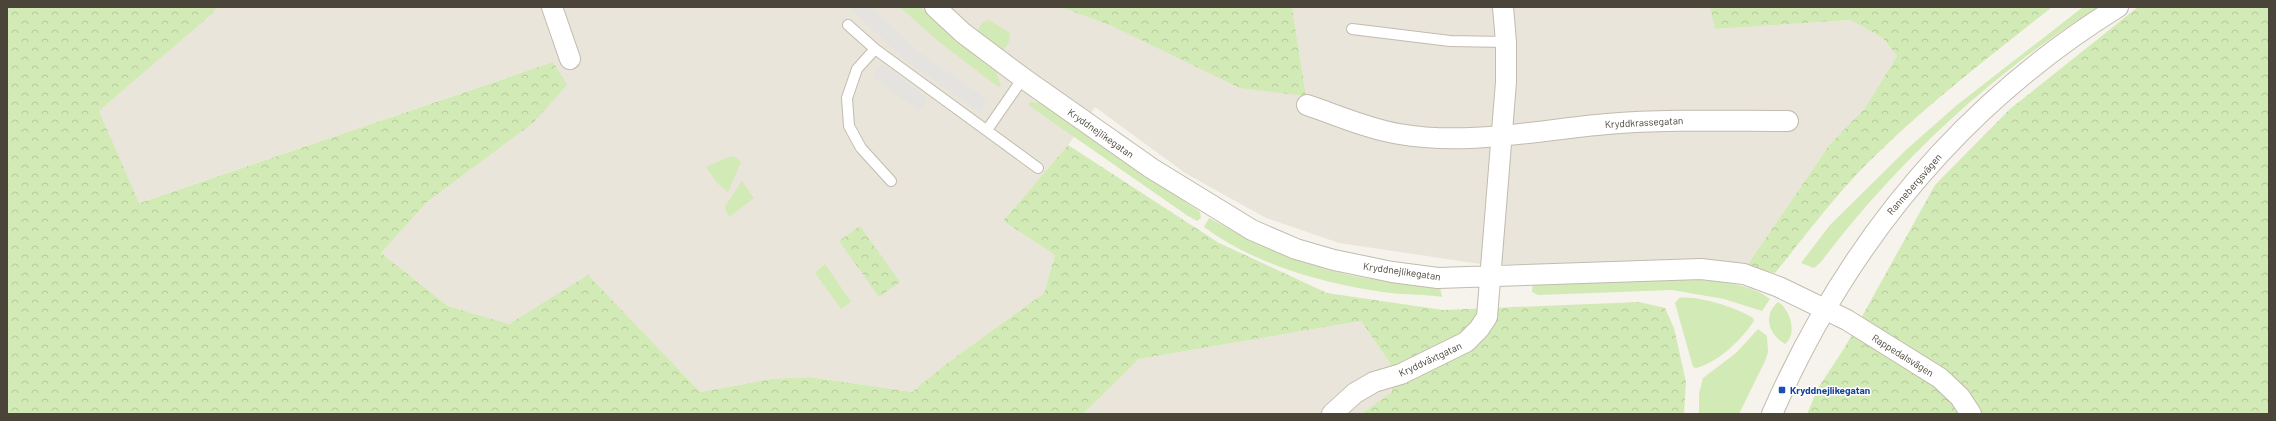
<svg xmlns="http://www.w3.org/2000/svg" width="2276" height="421" font-family="Barlow,sans-serif">
<defs>
<pattern id="forest-crowns" width="20" height="18" patternUnits="userSpaceOnUse"><rect width="20" height="18" fill="#d2eab5"/><path d="M2 6a3 3 0 1 1 6 0M12 15a3 3 0 1 1 6 0" fill="none" stroke="#b6ca9c"/></pattern>
</defs>
<rect width="100%" height="100%" fill="#f6f3ec"/>
<!-- residential -->
<path fill="#eae5da" d="M217 7H1061L1306 96 1292 7H1710L1716 29 1850 20 1883 38 1897 56 1865 108 1830 144 1746 267 1480 264 1339 243 1266 218 1185 173 1095 107 1068 145 1003 221 1055 255 1044 293 946 364 912 392 810 377 772 379 700 392 588 276 509 324 448 306 381 253 427 202 533 123 553 62 138 203 99 111 212 14Z
M1361 321 1390 363 1392 393 1361 414H1083L1139 359Z"/>
<!-- grass -->
<path fill="#d2eab5" d="M900 7H920L952 36 996 71 1001 86 998 87 938 41Z
M2083 7H2098C1992 73 1896 163 1821 262L1814 268 1801 263 1830 225 1907 149 1957 105Z
M989 20 1010 33 1009 42 1003 51 977 32 982 23Z
M1031 102 1042 103 1200 212 1201 218 1197 221 1188 216 1031 107 1028 103Z
M734 156 741 162 728 192 718 184 706 167 726 158Z
M742 181 754 198 729 217 725 208 726 205Z
M1209 218C1251 241 1294 262 1341 273 1373 281 1407 283 1440 287L1442 297C1425 294 1407 295 1390 293 1326 284 1257 266 1204 227Z
M825 264 851 302 841 309 815 273Z
M1688 279C1714 281 1748 282 1770 299L1762 311 1724 299 1672 290 1538 295 1532 292 1533 284Z
M1679 298C1697 295 1738 308 1753 318L1754 321C1741 340 1719 362 1696 368L1693 367 1675 303Z
M1778 302C1790 309 1798 334 1785 344 1768 334 1763 315 1778 302Z
M1758 329 1767 336 1768 352 1766 359 1739 414H1699V394L1703 378 1736 353Z"/>
<!-- forest -->
<path fill="url(#forest-crowns)" d="M7 7H217L212 14 99 111 139 203 553 62 567 85 533 123 427 202 381 253 448 306 509 324 588 275 700 392 772 379 810 377 912 392 946 364 1044 293 1055 255 1003 221 1068 145 1219 243 1327 293 1443 310 1639 302 1665 308 1674 328 1686 382 1684 414H1361L1392 392 1390 363 1361 321 1139 359 1083 414H7Z
M1061 7H1292L1306 96 1240 88 1112 26Z
M1710 7H2052C1994 53 1935 98 1882 149 1842 186 1809 231 1775 273L1746 267 1830 144 1865 108 1897 56 1883 38 1850 20 1715 29Z
M2138 7H2269V414H1807L1818 388 1845 347 1935 185 2010 109Z
M860 226 900 282 879 297 839 241Z"/>
<!-- parking -->
<path fill="#e5e3e0" d="M849 7H871L919 52 988 100 980 112 909 63Z
M882 64 928 98 919 111 873 77Z"/>
<g fill="none" stroke-linecap="round" stroke-linejoin="round">
<defs>
<path id="lane" d="M848 25 875 49 1038 168
M1352 29 1450 41 1506 42
M875 49 857 69 847 98 849 126 861 148 891 181
M987 130 1023 78"/>
<path id="street" d="M552 7 570 59
M935 7 963 33 1023 78 1151 168 1252 230 1296 249 1334 260 1392 272 1438 278 1701 269 1744 274 1779 287 1847 320 1940 378 1960 397 1971 414
M1307 105C1337 115 1368 129 1399 134 1468 146 1538 130 1607 124 1668 119 1728 121 1788 121
M1332 414 1355 393 1374 382 1401 374 1466 342 1479 329 1487 317 1506 82V42L1503 7
M1772 414C1846 245 1960 105 2118 7"/>
</defs>
<!-- lane casing -->
<use href="#lane" stroke="#c2bbae" stroke-width="12"/>
<!-- street casing -->
<use href="#street" stroke="#c2bbae" stroke-width="22"/>
<!-- lane -->
<use href="#lane" stroke="#fff" stroke-width="10"/>
<!-- street -->
<use href="#street" stroke="#fff" stroke-width="20"/>
</g>
<!-- markers -->
<rect fill="#1a4fb4" stroke="#fff" stroke-width="1.5" x="1778" y="386" width="8" height="8" rx="2"/>
<g text-anchor="middle" dominant-baseline="central" stroke-width="3" stroke-linejoin="round" paint-order="stroke">
<!-- street labels -->
<g font-size="10" fill="#4b4439" stroke="#fff">
<text transform="translate(1644 122) rotate(-3)">Kryddkrassegatan</text>
<text transform="translate(1101 133) rotate(35)">Kryddnejlikegatan</text>
<text transform="translate(1914 184) rotate(-49)">Rannebergsvägen</text>
<text transform="translate(1402 271) rotate(8)">Kryddnejlikegatan</text>
<text transform="translate(1903 355) rotate(32)">Rappedalsvägen</text>
<text transform="translate(1430 359) rotate(-25)">Kryddväxtgatan</text>
</g>
<!-- transit labels -->
<g font-size="10" font-weight="bold" fill="#164399" stroke="#fff" text-anchor="start">
<text x="1790" y="390">Kryddnejlikegatan</text>
</g>
</g>
<!-- border -->
<rect width="2276" height="421" fill="none" stroke="#4b4439" stroke-width="16"/>
</svg>
